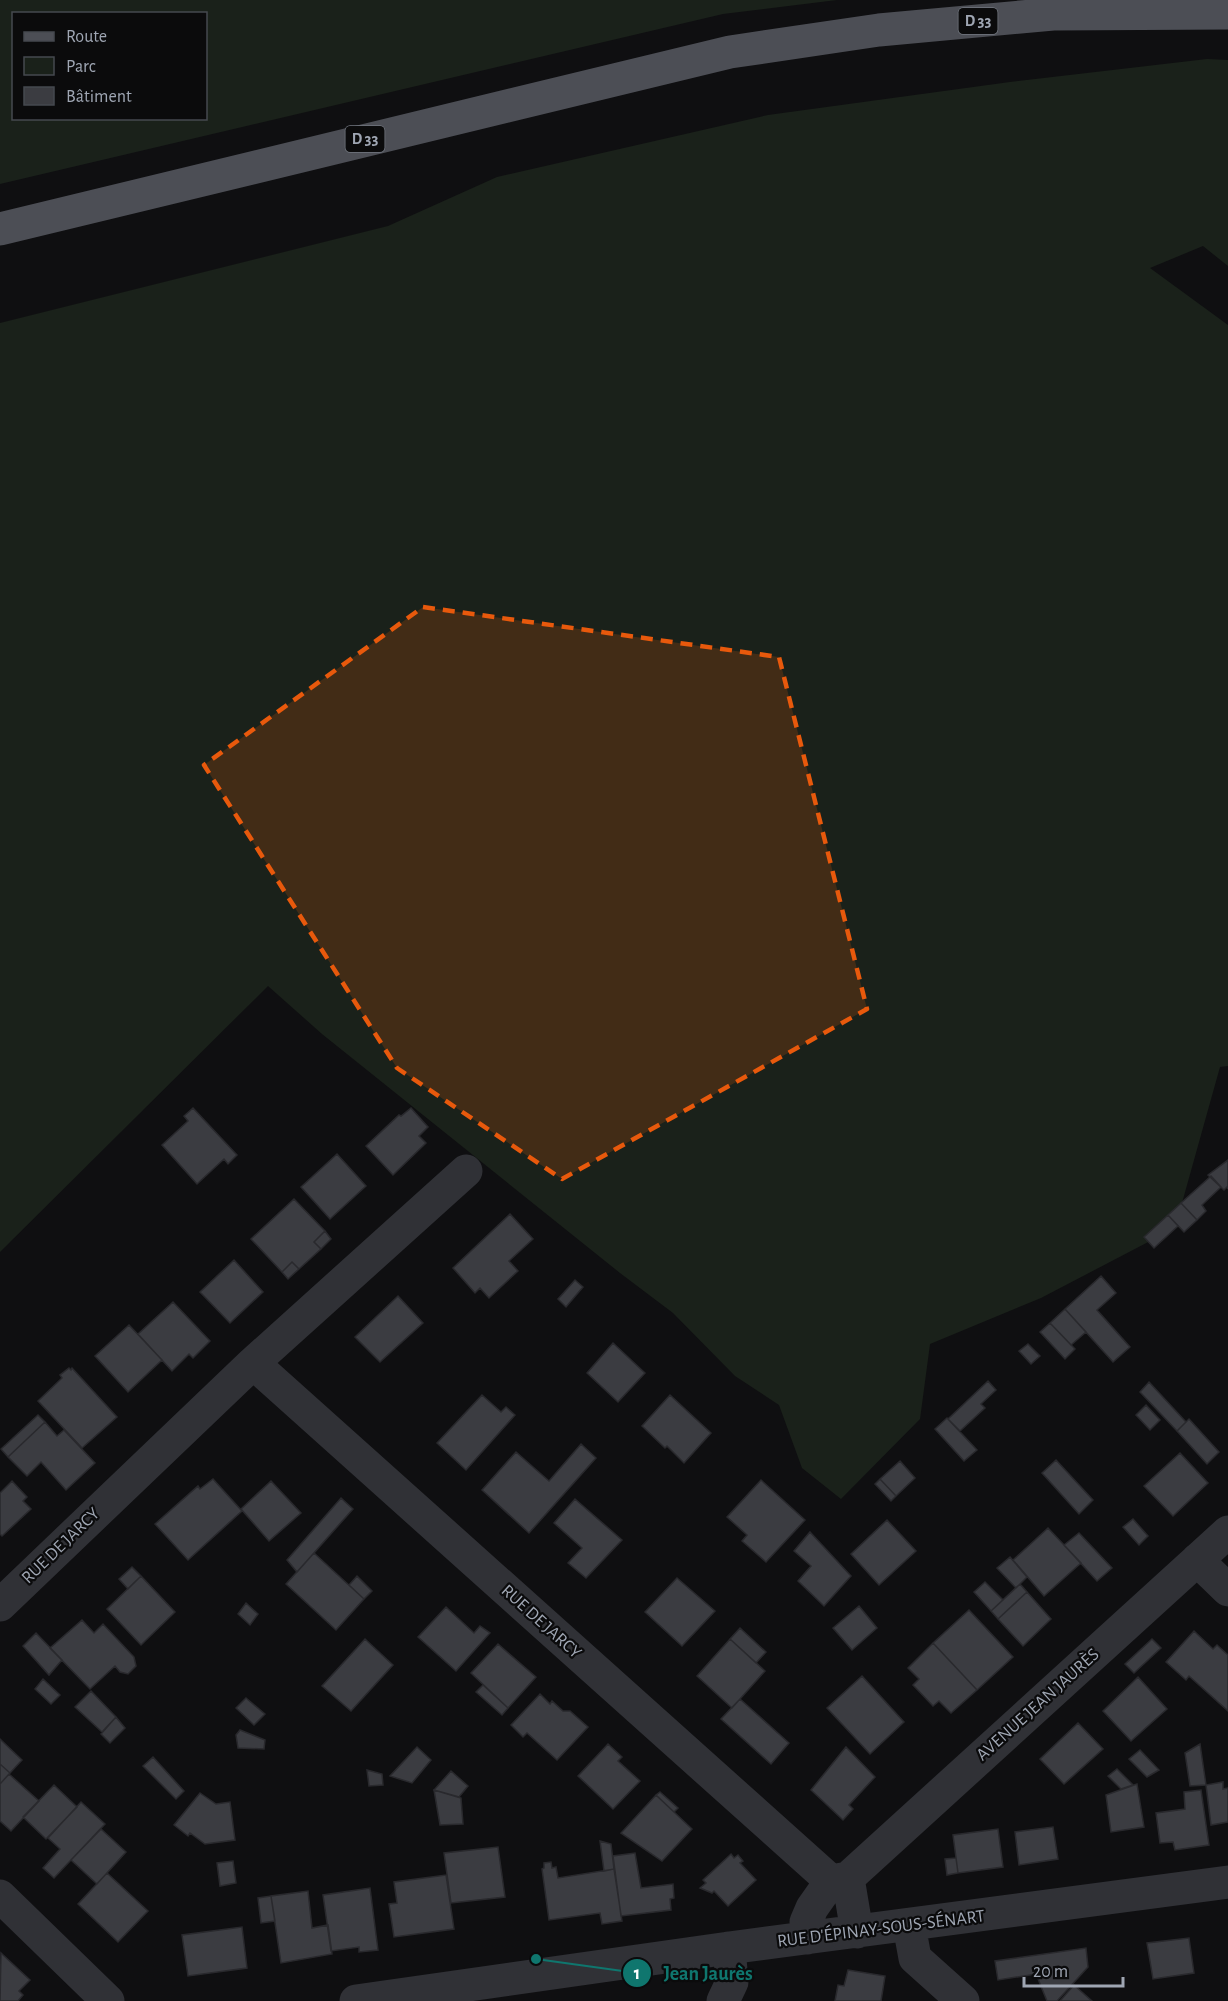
<svg xmlns="http://www.w3.org/2000/svg" width="1228" height="2001" font-family="'Alegreya Sans',sans-serif">
<rect width="100%" height="100%" fill="#0f0f11"/>
<!-- green -->
<path fill="#1a211a" fill-rule="evenodd" d="M0 0H837L723 14 0 184ZM14 14H206V118H14Z
M1207 59 1228 60V266L1203 246 1150 268 1228 325V1066L1220 1067 1175 1228 1041 1298 930 1344 920 1419 841 1499 802 1468 779 1405 735 1376 673 1313 620 1273 322 1034 268 986 0 1252V323L388 226 497 177 768 115 1010 82Z"/>
<!-- building -->
<path fill="#3b3c41" stroke="#29292d" stroke-width="1.5" d="M193 1108 237 1155 228 1164 224 1159 197 1184 162 1145 188 1121 184 1116Z
M411 1108 428 1127 419 1136 426 1143 393 1175 366 1146 399 1115 401 1116Z
M337 1154 366 1186 330 1219 301 1187Z
M1228 1160V1189L1227 1187 1224 1190 1208 1175Z
M1211 1176 1221 1187 1202 1205 1206 1211 1197 1220 1181 1203Z
M294 1199 325 1231 314 1242 321 1249 299 1269 292 1262 282 1272 251 1239Z
M1181 1203 1197 1220 1184 1232 1168 1215Z
M510 1214 533 1239 509 1261 518 1271 489 1298 480 1288 475 1293 453 1268Z
M1168 1215 1178 1226 1154 1248 1144 1237Z
M325 1231 331 1239 321 1249 314 1242Z
M234 1260 263 1292 230 1323 200 1292Z
M292 1262 299 1269 288 1279 282 1272Z
M1101 1276 1116 1293 1097 1310 1130 1347 1113 1362 1065 1309Z
M575 1280 583 1287 566 1307 558 1299Z
M398 1296 423 1323 380 1362 355 1337Z
M173 1302 210 1341 193 1358 189 1354 172 1371 138 1334Z
M1065 1309 1086 1332 1071 1345 1050 1323Z
M1050 1323 1075 1349 1065 1359 1040 1332Z
M129 1325 162 1360 128 1392 95 1356Z
M613 1343 645 1373 618 1402 587 1373Z
M1028 1344 1040 1356 1031 1364 1019 1351Z
M69 1368 71 1370 72 1368 117 1417 82 1448 38 1401 62 1378 60 1375Z
M988 1381 996 1390 981 1404 985 1408 960 1431 948 1419Z
M1149 1382 1186 1422 1177 1431 1140 1392Z
M482 1395 501 1412 506 1407 515 1415 466 1470 437 1443Z
M670 1395 711 1433 684 1463 667 1446 665 1448 642 1426Z
M1146 1405 1160 1420 1150 1430 1136 1415Z
M38 1415 45 1422 8 1457 1 1449Z
M947 1418 977 1450 964 1461 935 1429Z
M1189 1419 1219 1452 1207 1464 1177 1431Z
M45 1422 57 1436 64 1430 95 1463 66 1490 41 1462 27 1476 8 1457Z
M581 1444 596 1458 529 1533 482 1490 516 1452 549 1481Z
M1180 1453 1208 1483 1173 1516 1144 1486Z
M1056 1460 1093 1500 1079 1514 1042 1473Z
M900 1461 915 1478 896 1496 880 1479Z
M213 1479 242 1511 188 1560 155 1524 198 1486 200 1489Z
M880 1479 896 1496 891 1501 875 1484Z
M761 1480 805 1520 766 1562 742 1541 747 1535 727 1517Z
M12 1481 27 1497 23 1501 31 1509 2 1536 0 1534V1493Z
M271 1481 301 1513 269 1541 241 1509Z
M341 1498 353 1509 297 1572 287 1560Z
M575 1499 622 1540 586 1578 568 1563 582 1548 554 1523Z
M1133 1519 1148 1536 1139 1545 1123 1527Z
M887 1520 916 1551 879 1585 851 1554Z
M1048 1528 1081 1563 1044 1596 1013 1560Z
M810 1532 851 1576 824 1606 798 1581 811 1566 794 1551Z
M1079 1533 1112 1568 1097 1581 1064 1545Z
M314 1553 364 1599 336 1630 286 1584Z
M1010 1557 1027 1577 1016 1588 997 1568Z
M132 1567 141 1576 128 1589 119 1579Z
M141 1576 175 1612 141 1645 107 1609Z
M357 1576 372 1591 364 1599 349 1585Z
M677 1578 715 1611 682 1646 645 1612Z
M985 1582 1003 1600 991 1611 974 1592Z
M1020 1584 1027 1592 998 1619 991 1611Z
M1027 1592 1051 1619 1023 1646 998 1619Z
M246 1603 258 1614 250 1625 238 1614Z
M859 1606 877 1628 852 1650 833 1628Z
M446 1607 474 1633 480 1626 490 1633 456 1671 418 1637Z
M969 1610 1013 1657 977 1690 933 1643Z
M82 1620 94 1633 103 1624 134 1657 136 1666 128 1674 120 1672 115 1666 90 1689 50 1648Z
M740 1628 766 1652 756 1663 730 1639Z
M1194 1631 1213 1649 1217 1645 1228 1655V1711L1189 1676 1186 1680 1166 1662Z
M36 1633 62 1660 49 1675 23 1646Z
M365 1639 393 1665 351 1711 322 1686Z
M730 1639 765 1671 732 1708 697 1676Z
M1152 1639 1161 1648 1134 1673 1125 1664Z
M933 1643 977 1690 951 1713 939 1701 933 1706 913 1685 919 1679 908 1668Z
M498 1644 536 1677 508 1708 471 1673Z
M862 1676 904 1722 870 1754 827 1708Z
M1138 1677 1167 1709 1131 1741 1103 1711Z
M43 1679 60 1695 51 1704 35 1689Z
M483 1685 508 1708 502 1715 476 1692Z
M91 1691 116 1717 102 1732 75 1707Z
M540 1694 550 1704 552 1701 563 1711H570L588 1727 557 1760 527 1733 523 1737 511 1725Z
M246 1698 265 1714 254 1725 236 1708Z
M740 1699 789 1743 771 1764 721 1719Z
M116 1717 125 1728 110 1743 101 1734Z
M1078 1723 1103 1749 1064 1784 1040 1759Z
M240 1730 265 1740 264 1749 238 1748 236 1735Z
M0 1739 22 1760 10 1773 0 1764Z
M608 1744 622 1757 618 1761 640 1781 613 1809 578 1776Z
M1200 1744 1206 1785 1190 1786 1185 1753Z
M417 1747 431 1760 412 1783 390 1776Z
M846 1747 875 1777 849 1805 853 1809 843 1820 811 1790Z
M1140 1750 1159 1770 1147 1777 1129 1759Z
M153 1757 184 1791 176 1799 143 1766Z
M0 1764 10 1773 0 1784Z
M1117 1769 1133 1785 1121 1789 1108 1776Z
M367 1770 382 1774 383 1785 369 1786Z
M451 1771 468 1786 459 1797 434 1790Z
M9 1774 39 1801 11 1831 0 1821V1784Z
M1223 1782V1789L1228 1788V1822L1211 1825 1206 1785Z
M1137 1784 1144 1827 1111 1832 1106 1795Z
M54 1785 77 1807 46 1839 23 1817Z
M434 1790 461 1798 463 1824 440 1825Z
M1201 1790 1209 1845 1175 1850 1173 1842 1160 1843 1156 1813 1185 1809 1184 1792Z
M660 1792 678 1808 674 1812 656 1795Z
M200 1793 216 1804 230 1802 235 1840 205 1844 190 1833 188 1836 174 1825Z
M656 1795 692 1829 662 1861 621 1833Z
M81 1802 105 1824 54 1878 43 1868 60 1849 48 1838Z
M1053 1827 1058 1859 1019 1865 1015 1832Z
M101 1829 126 1852 97 1884 71 1860Z
M998 1829 1003 1867 958 1873 953 1835Z
M600 1841 611 1844 614 1869 604 1871Z
M498 1847 505 1897 451 1903 444 1853Z
M635 1853 641 1888 673 1884 674 1898 670 1899 671 1910 621 1916 613 1856Z
M731 1854 734 1858 738 1855 743 1861 740 1863 756 1880 728 1906 714 1891 712 1893 700 1888 706 1883 703 1880Z
M956 1858 958 1873 947 1875 945 1859Z
M233 1861 236 1883 220 1886 217 1863Z
M551 1862 552 1868 556 1867 558 1878 614 1869 622 1921 602 1924 600 1913 549 1920 542 1869 544 1868V1863Z
M107 1873 148 1911 118 1942 78 1904Z
M446 1875 454 1929 394 1937 389 1904 397 1903 394 1882Z
M370 1888 378 1950 359 1952V1947L331 1951 323 1895Z
M308 1891 312 1928 328 1925 332 1954 281 1963 271 1896Z
M271 1896 275 1921 261 1923 258 1898Z
M242 1927 247 1968 188 1976 182 1935Z
M1189 1938 1194 1973 1153 1979 1147 1943Z
M1086 1948 1088 1967 1057 2001H1047L1036 1974 998 1980 995 1961Z
M1 1953 30 1980 19 1991 23 1995 18 2001H0Z
M848 1970 885 1976 881 2001H835L838 1985 844 1986Z
M1074 1985 1092 2001H1060Z"/>
<g fill="none" stroke-linecap="round" stroke-linejoin="round">
<!-- minor -->
<path stroke="#303136" stroke-width="33" d="M253 1363 831 1881
M1197 1560 1228 1590
M0 1605 253 1363 466 1171
M848 1878 857 1932
M0 1896 108 2001
M909 1925 915 1958 963 2001
M808 1938 806 1922 812 1908 831 1881 848 1878 1228 1532
M356 2001 729 1948 1228 1882
M723 2001 732 1982 729 1948"/>
<!-- major -->
<path stroke="#4c4e55" stroke-width="33" d="M0 229 730 52 879 30 1053 14 1228 13"/>
</g>
<!-- marked area -->
<path fill="#e8590c" fill-opacity="0.2" stroke="#e8590c" stroke-width="4.5" stroke-dasharray="12 8" stroke-linejoin="round" d="M423 607 779 657 867 1009 562 1179 397 1068 204 765Z"/>
<g text-anchor="middle" dominant-baseline="central" stroke-width="4.5" stroke-linejoin="round" paint-order="stroke">
<!-- shield labels -->
<g fill="#0b0b0c" stroke="#737881" stroke-width="1.5">
<rect x="958.5" y="8" width="39" height="26" rx="4.5"/>
<rect x="345.5" y="126" width="39" height="26" rx="4.5"/>
</g>
<g font-size="16" font-weight="bold" fill="#9fa6b3">
<text x="978" y="21">D 33</text>
<text x="365" y="139">D 33</text>
</g>
<!-- street labels -->
<g font-size="18" fill="#9fa6b3" stroke="#0b0b0c">
<text transform="translate(61 1546) rotate(-44)">RUE DE JARCY</text>
<text transform="translate(541 1622) rotate(42)">RUE DE JARCY</text>
<text transform="translate(1038 1705) rotate(-42)">AVENUE JEAN JAURÈS</text>
<text transform="translate(881 1929) rotate(-7)">RUE D'ÉPINAY-SOUS-SÉNART</text>
</g>
</g>
<!-- callouts -->
<path fill="none" stroke="#0f766e" stroke-width="2" d="M536 1959L637 1973"/>
<g fill="#0f766e" stroke="#0b0b0c" stroke-width="2">
<circle cx="536" cy="1959" r="6"/>
<circle cx="637" cy="1973" r="15"/>
</g>
<g font-size="18" text-anchor="middle" font-weight="bold" fill="#fff">
<text x="637" y="1979">1</text>
</g>
<g font-size="20" text-anchor="middle" font-weight="bold" fill="#0f766e" stroke="#0b0b0c" stroke-width="4.5" stroke-linejoin="round" paint-order="stroke">
<text x="708" y="1980">Jean Jaurès</text>
</g>
<!-- legend -->
<rect x="12" y="12" width="195" height="108" fill="#0b0b0c" stroke="#46494f" stroke-width="1.5"/>
<rect x="24" y="32" width="30" height="9" fill="#4c4e55" stroke="#46494f" stroke-width="1.5"/>
<text x="66" y="42" font-size="18" fill="#9fa6b3">Route</text>
<rect x="24" y="57" width="30" height="18" fill="#1a211a" stroke="#46494f" stroke-width="1.5"/>
<text x="66" y="72" font-size="18" fill="#9fa6b3">Parc</text>
<rect x="24" y="87" width="30" height="18" fill="#3b3c41" stroke="#46494f" stroke-width="1.5"/>
<text x="66" y="102" font-size="18" fill="#9fa6b3">Bâtiment</text>
<!-- scale -->
<path d="M1024 1977v9h99v-9" fill="none" stroke="#9fa6b3" stroke-width="3"/>
<text x="1033" y="1977" font-size="18" fill="#9fa6b3" stroke="#0b0b0c" stroke-width="4.5" paint-order="stroke">20 m</text>
</svg>
